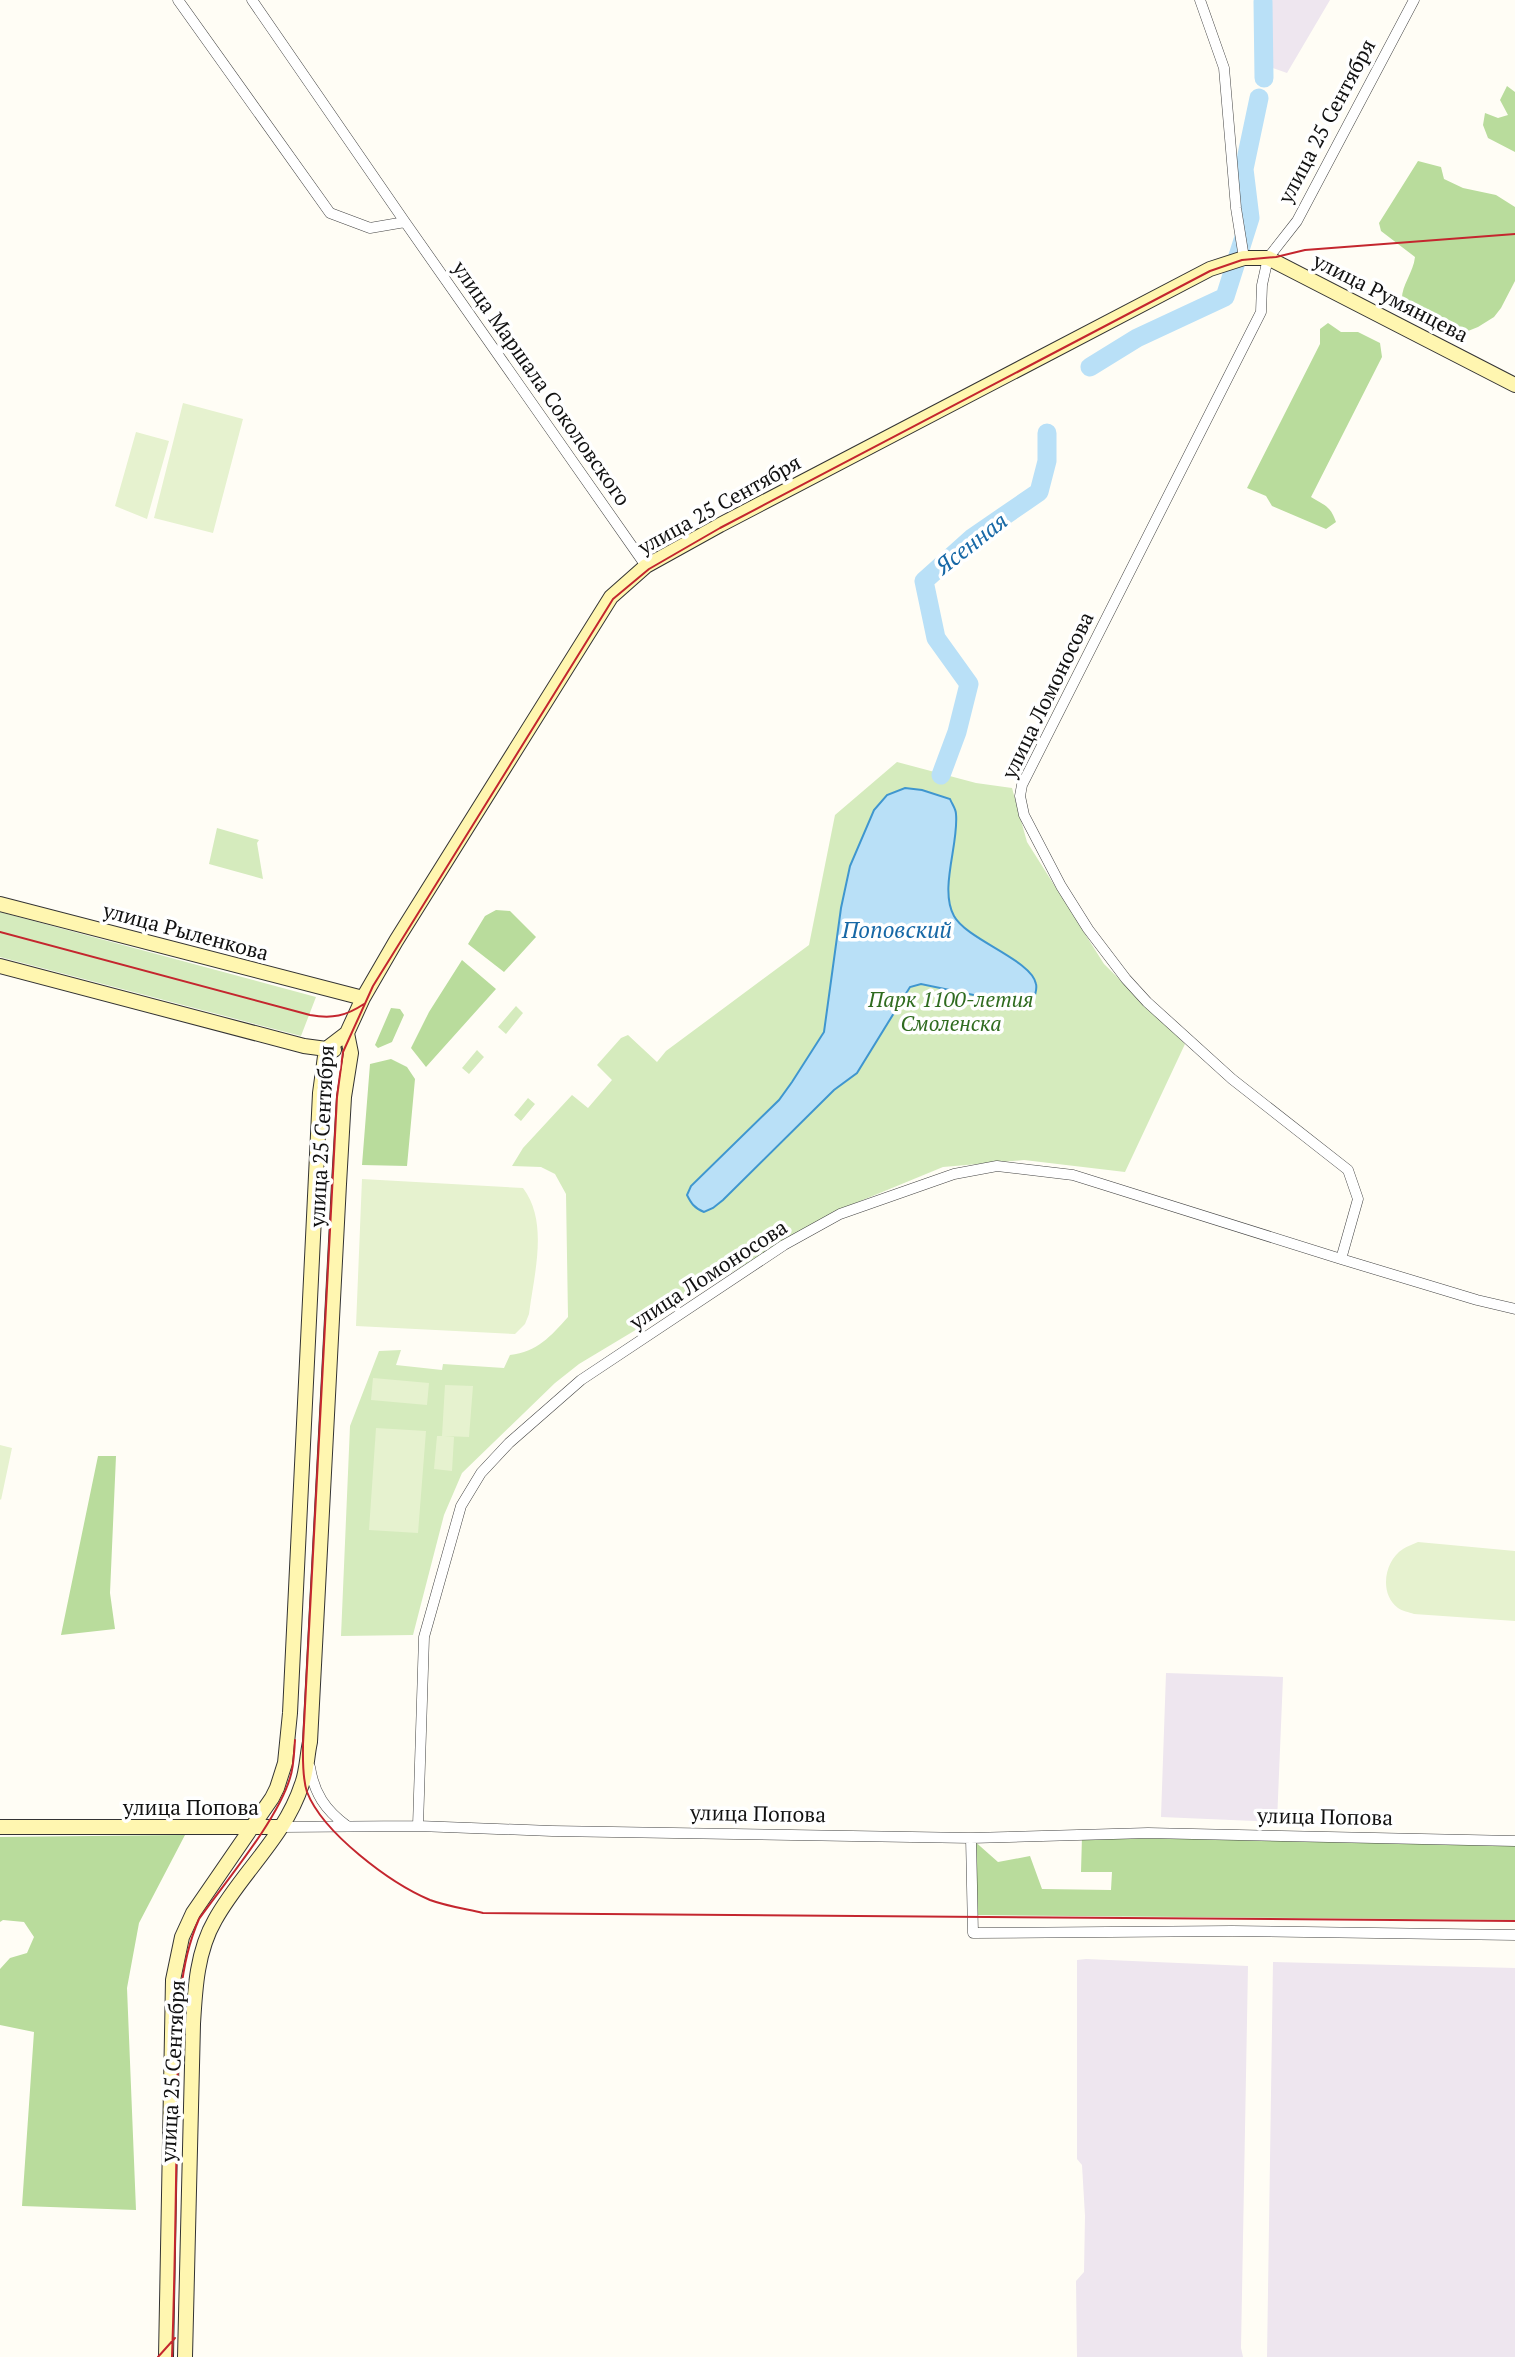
<svg xmlns="http://www.w3.org/2000/svg" width="1515" height="2357" font-family="'PT Serif',serif">
<rect width="100%" height="100%" fill="#fffdf5"/>
<!-- industrial -->
<path fill="#eee6ef" d="M1270 0H1330L1287 73 1267 66Z
M1166 1673 1283 1677 1277 1822 1161 1817Z
M1086 1959 1248 1966 1241 2348 1243 2357H1077L1076 2281 1084 2272 1085 2216 1082 2165 1077 2159V1960Z
M1273 1962 1515 1968V2357H1267Z"/>
<!-- green -->
<path fill="#d5ebbd" d="M897 762 976 783 1012 788 1027 842 1104 964 1185 1044 1125 1172 1024 1160 943 1167 841 1209 782 1242 579 1364 555 1383 462 1473 444 1515 413 1635 341 1636 350 1426 379 1351 401 1350 396 1365 442 1370 443 1364 504 1368 510 1355C537 1352 551 1336 568 1317L566 1194 555 1174 541 1167 512 1166 523 1148 572 1095 588 1108 612 1080 597 1065 621 1038 628 1035 657 1062 666 1051 809 945 835 815Z
M217 828 259 840 257 843 263 879 209 864Z
M0 912 316 997 301 1036 0 957Z
M516 1006 523 1013 506 1034 498 1027Z
M477 1050 484 1057 469 1074 462 1068Z
M528 1098 535 1104 521 1121 514 1115Z"/>
<!-- forest -->
<path fill="#b9dc9c" d="M1507 86 1515 92V152L1488 138 1483 125 1485 113 1498 118 1508 115 1500 100Z
M1418 161 1441 167 1444 179 1463 188 1496 195 1515 207V281L1501 308 1494 317 1478 327 1463 333 1448 332 1436 319H1421L1404 310C1396 290 1413 276 1415 257L1381 231 1379 223Z
M1328 323 1341 332H1358L1380 343 1382 357 1311 497C1325 506 1330 505 1336 522L1326 529 1272 506 1266 496 1247 488 1320 344V329Z
M496 910 510 911 536 937 504 972 468 944 485 916Z
M462 960 496 989 426 1067 411 1048 429 1012Z
M391 1008 400 1009 404 1015 392 1042 378 1048 375 1045Z
M391 1059 407 1067 415 1079 407 1166 362 1165 370 1064Z
M98 1456H116L110 1593 115 1629 61 1635Z
M185 1835 139 1923 127 1988 136 2210 22 2206 34 2032 0 2025V1969L10 1958 27 1953 34 1937 24 1922 3 1920 0 1922V1837Z
M1082 1836 1515 1843V1920L973 1915 972 1839 998 1862 1030 1856 1042 1889 1111 1890 1112 1872H1081Z"/>
<!-- pitch -->
<path fill="#e6f2cf" d="M183 403 243 419 213 533 154 518Z
M136 432 169 441 147 519 115 506Z
M362 1179 523 1188C549 1222 534 1274 529 1314L525 1324 515 1334 356 1326Z
M373 1378 429 1383 427 1405 371 1400Z
M445 1385 473 1386 469 1437 444 1436 454 1437 452 1471 434 1469 437 1436H442Z
M376 1428 426 1431 418 1533 369 1530Z
M0 1445 12 1448 1 1500 0 1499Z
M1418 1542 1515 1551V1621L1414 1614C1409 1612 1402 1611 1398 1608 1379 1594 1384 1561 1403 1549 1407 1546 1414 1544 1418 1542Z"/>
<!-- water -->
<path fill="#b9e0f7" stroke="#3f96cf" stroke-width="2" d="M905 788 922 790 950 799C952 804 956 809 956 814 959 844 939 889 954 916 967 940 1032 960 1036 984 1037 988 1036 991 1035 995L1025 1002 1012 1003 921 984 910 987 857 1073 834 1090 723 1200 713 1208 704 1212C694 1208 691 1203 687 1195L691 1186 779 1100 792 1082 824 1032 841 908 850 866 874 810 887 795Z"/>
<g fill="none" stroke-linecap="round" stroke-linejoin="round">
<!-- river -->
<path stroke="#b9e0f7" stroke-width="19" d="M1263 2 1264 78
M1090 367 1137 338 1225 297 1250 218 1244 169 1259 98
M941 775 957 732 969 684 936 638 924 581 972 538 1039 492 1047 461V433"/>
<defs>
<path id="street" d="M178 0 330 213 370 228 405 222
M252 0 405 222 646 566
M1200 0 1224 68 1236 208 1244 258
M1341 1259 1358 1199 1348 1170 1232 1079 1147 1002 1126 979 1088 929 1061 886 1024 815 1020 796 1022 785 1261 312 1262 285 1268 258 1297 221 1414 0
M310 1767C314 1793 325 1810 347 1826
M418 1826 424 1637 461 1506 481 1473 509 1443 581 1380 784 1245 840 1214 954 1174 997 1166 1073 1175 1341 1259 1477 1300 1515 1309
M281 1827 418 1826 552 1831 971 1838 1148 1833 1515 1841
M971 1838 973 1933 1232 1931 1515 1935"/>
<path id="secondary" d="M0 904 363 998
M0 966 304 1046 334 1050
M0 1827H281
M166 2357 173 1980 182 1937 193 1913 272 1798 277 1788 285 1763 290 1713 320 1093 326 1049 347 1033
M185 2357 193 2024C195 1989 197 1951 215 1920 241 1873 285 1837 302 1784 307 1771 307 1755 310 1742L339 1184 344 1097 351 1053 347 1033 363 998 396 941 611 597 646 566 720 525 1210 269 1244 258H1268L1515 385"/>
</defs>
<!-- street casing -->
<use href="#street" stroke="#444" stroke-width="11"/>
<!-- secondary casing -->
<use href="#secondary" stroke="#333" stroke-width="16"/>
<!-- street -->
<use href="#street" stroke="#fff" stroke-width="10"/>
<!-- secondary -->
<use href="#secondary" stroke="#fff6b0" stroke-width="14"/>
<!-- tram -->
<path stroke="#c4262e" stroke-width="2" d="M1515 234 1305 250 1276 257 1242 260 1210 271 720 528 649 569 613 599 373 986 343 1052 337 1097 303 1744C303 1759 302 1777 307 1792 323 1833 390 1883 430 1900 446 1906 466 1909 483 1913L1515 1921
M0 932 310 1015C332 1019 346 1016 364 1004
M158 2357 175 2338
M172 2357C175 2275 176 2192 177 2110 179 2047 173 1978 199 1919 226 1881 277 1821 290 1778 294 1766 294 1753 295 1740"/>
</g>
<g text-anchor="middle" dominant-baseline="central" stroke-width="7" stroke-linejoin="round" paint-order="stroke">
<!-- street labels -->
<g font-size="21" fill="#111" stroke="#fff">
<text transform="translate(1326 121) rotate(-62)">улица 25 Сентября</text>
<text transform="translate(1391 297) rotate(27)">улица Румянцева</text>
<text transform="translate(542 383) rotate(55)">улица Маршала Соколовского</text>
<text transform="translate(719 504) rotate(-29)">улица 25 Сентября</text>
<text transform="translate(1047 695) rotate(-64)">улица Ломоносова</text>
<text transform="translate(186 931) rotate(15)">улица Рыленкова</text>
<text transform="translate(321 1136) rotate(-87)">улица 25 Сентября</text>
<text transform="translate(708 1274) rotate(-33)">улица Ломоносова</text>
<text x="191" y="1807">улица Попова</text>
<text transform="translate(758 1813) rotate(1)">улица Попова</text>
<text transform="translate(1325 1816) rotate(1)">улица Попова</text>
<text transform="translate(172 2071) rotate(-87)">улица 25 Сентября</text>
</g>
<!-- park labels -->
<g font-size="21" font-style="italic" fill="#2f6b1f" stroke="#fff">
<text x="951" y="999">Парк 1100-летия<tspan x="951" dy="24">Смоленска</tspan></text>
</g>
<!-- water labels -->
<g font-size="23" font-style="italic" fill="#1768a6" stroke="#fff">
<text transform="translate(971 543) rotate(-38)">Ясенная</text>
<text x="897" y="929">Поповский</text>
</g>
</g>
</svg>
